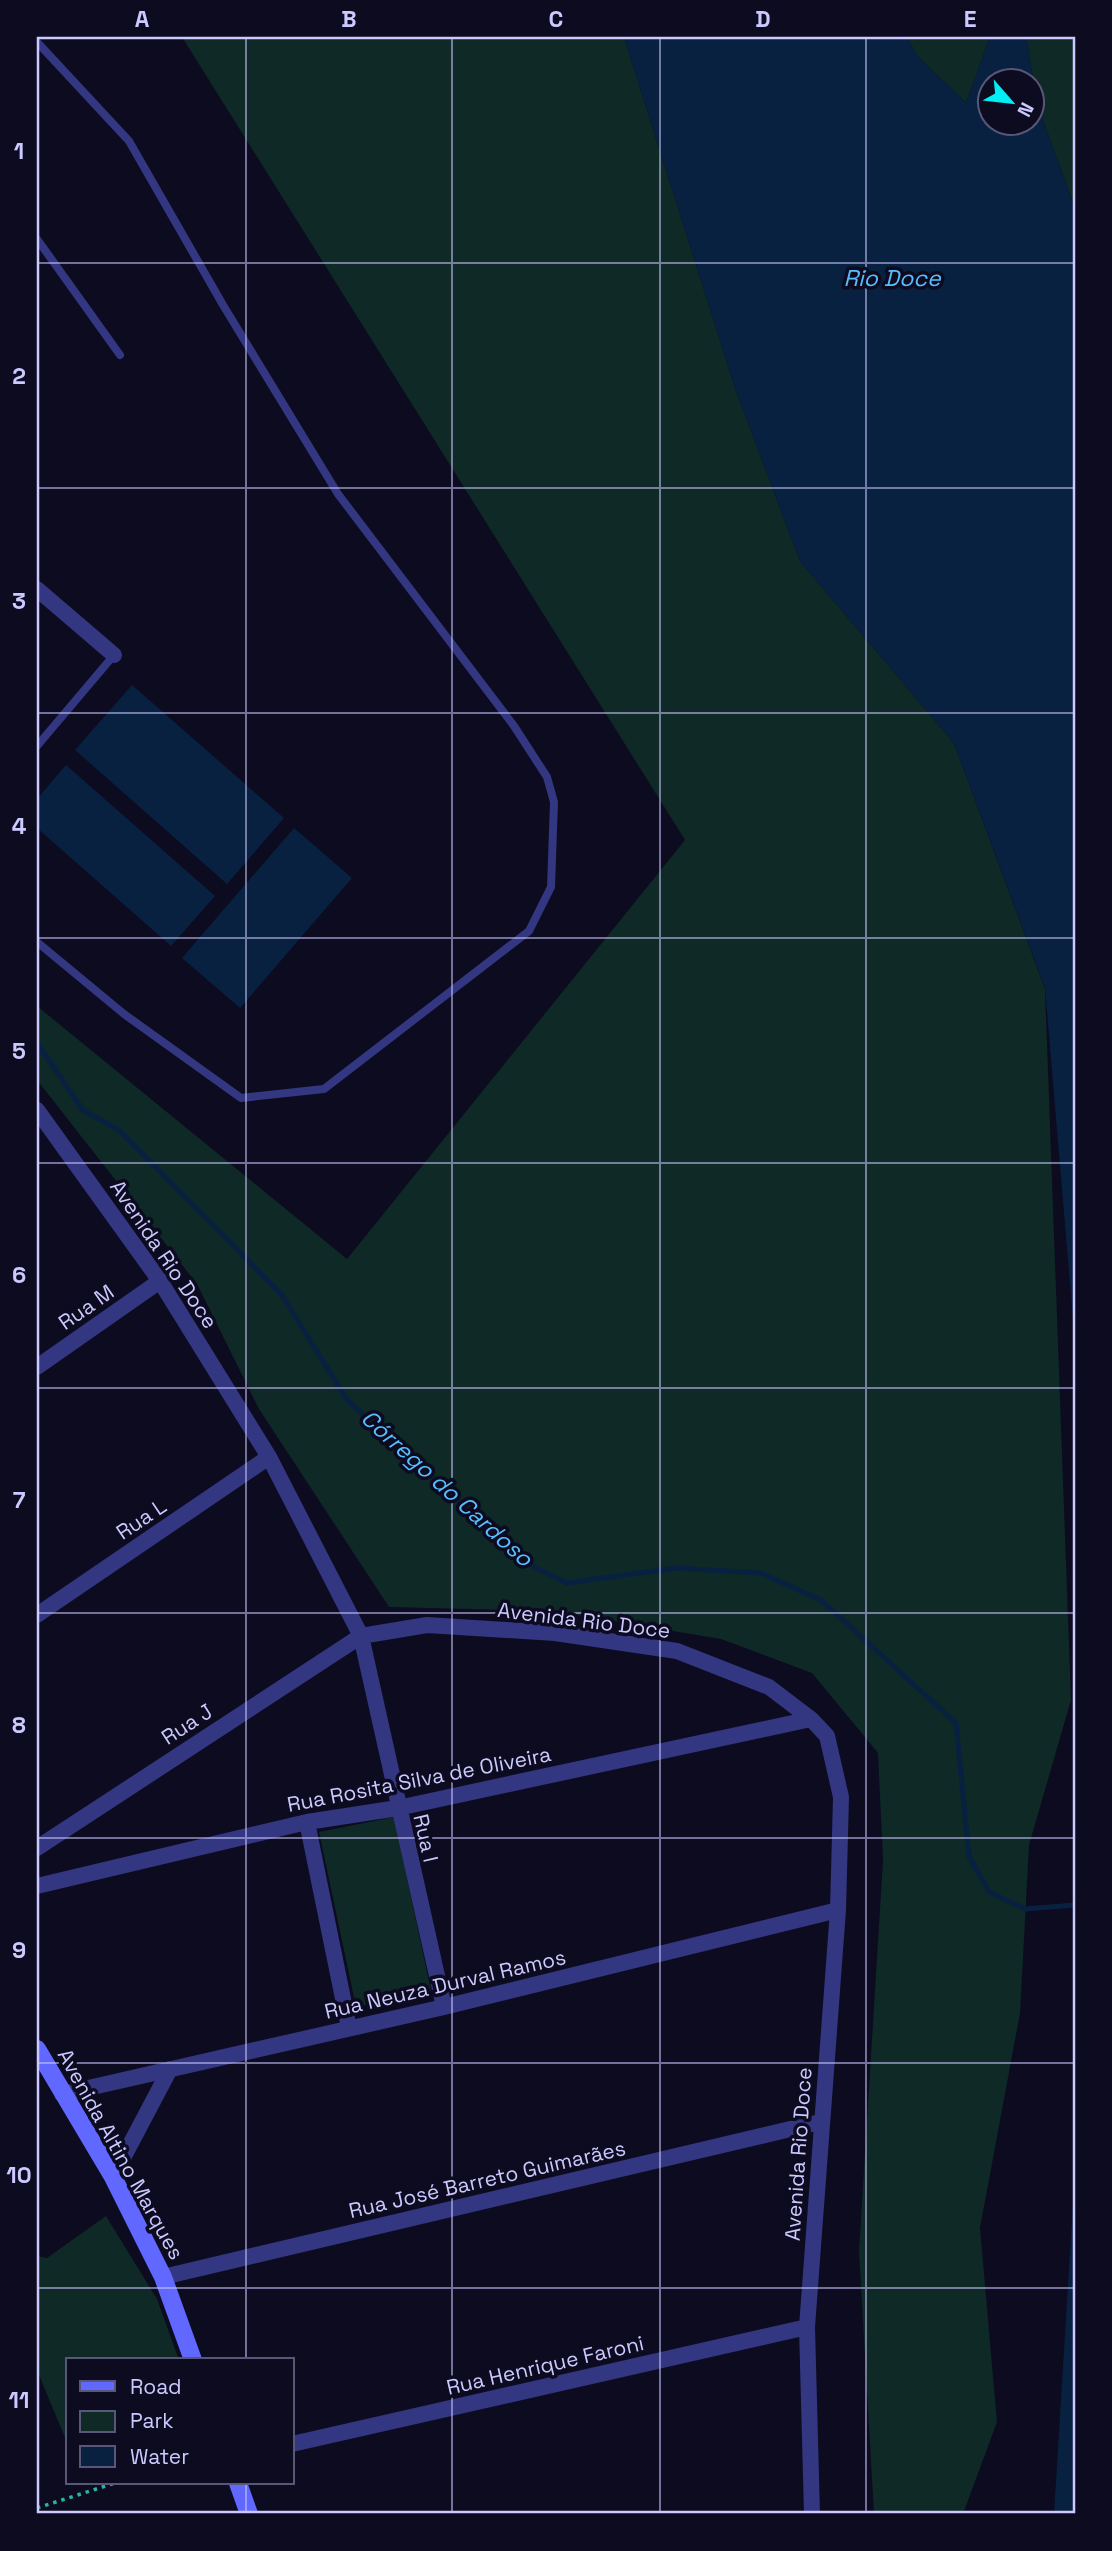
<svg xmlns="http://www.w3.org/2000/svg" width="1112" height="2551" font-family="'Space Grotesk',sans-serif">
<rect width="100%" height="100%" fill="#0d0b1f"/>
<!-- green -->
<path fill="#0e2926" d="M182 37H624L735 388 800 561 954 743 1045 989 1071 1700 1029 1845 1020 2013 980 2228 997 2422 963 2514H874L859 2251 883 1860 878 1753 812 1673 721 1639 553 1611 389 1607 259 1409 197 1284 37 1080V1006L347 1259 685 840Z
M907 37H990L966 103 917 56Z
M1026 37H1075V208L1038 107Z
M394 1817 431 1991 356 2007 319 1832Z
M106 2216 157 2299 179 2360H68V2445L37 2370V2256L47 2258Z"/>
<!-- water -->
<path fill="#082141" fill-rule="evenodd" d="M624 37H907L917 56 966 103 990 37H1026L1038 107 1075 208V1342L1045 988 954 743 800 561 735 388ZM990 80H1032V122H990Z
M132 685 284 818 227 884 75 750Z
M66 765 215 896 171 946 37 828V799Z
M294 828 352 878 240 1008 182 958Z
M1075 2171V2514H1054Z"/>
<g fill="none" stroke-linecap="round" stroke-linejoin="round">
<!-- stream -->
<path stroke="#082141" stroke-width="5" d="M37 1043 83 1110 120 1131 282 1295 347 1400 526 1563 567 1583 676 1568 761 1573 821 1600 956 1723 969 1856 989 1892 1025 1909 1075 1905"/>
<!-- path -->
<path stroke="#27b6a2" stroke-width="3.5" stroke-dasharray="3.5 5" stroke-linecap="butt" d="M37 2508 115 2483"/>
<!-- service -->
<path stroke="#333681" stroke-width="8" d="M37 42 129 141 223 305 338 494 514 726 547 777 554 802 551 887 529 931 324 1089 241 1098 124 1014 37 942
M37 239 120 355
M37 746 114 655"/>
<!-- minor -->
<path stroke="#333681" stroke-width="16" d="M37 589 114 655
M37 1110 160 1281 269 1457 361 1636 444 2007
M37 1367 160 1281
M37 1615 269 1457
M307 1822 349 2028
M37 1848 361 1636 427 1625 555 1633 677 1651 769 1687 811 1719 827 1736 841 1797 838 1910 807 2327 812 2514
M37 1886 307 1822 398 1808 811 1719
M62 2094 444 2007 838 1910
M113 2177 170 2069
M163 2277 820 2122
M292 2444 807 2327"/>
<!-- secondary -->
<path stroke="#6068ff" stroke-width="18" d="M37 2049 113 2177 163 2277 193 2360
M238 2483 249 2514"/>
</g>
<!-- grid -->
<path fill="none" stroke="#cbc9ff" stroke-width="2" stroke-opacity="0.55" d="M246 37V2360M452 37V2514M660 37V2514M866 37V2514M37 263H1075M37 488H1075M37 713H1075M37 938H1075M37 1163H1075M37 1388H1075M37 1613H1075M37 1838H1075M37 2063H1075M37 2288H1075M246 2483V2514"/>
<g text-anchor="middle" dominant-baseline="central" stroke-width="7" stroke-linejoin="round" paint-order="stroke">
<!-- street labels -->
<g font-size="21" fill="#cbc9ff" stroke="#0d0b1f">
<text transform="translate(164 1254) rotate(56)">Avenida Rio Doce</text>
<text transform="translate(86 1307) rotate(-35)">Rua M</text>
<text transform="translate(141 1519) rotate(-34)">Rua L</text>
<text transform="translate(584 1620) rotate(7)">Avenida Rio Doce</text>
<text transform="translate(187 1724) rotate(-33)">Rua J</text>
<text transform="translate(419 1779) rotate(-11)">Rua Rosita Silva de Oliveira</text>
<text transform="translate(426 1838) rotate(77)">Rua I</text>
<text transform="translate(445 1984) rotate(-13)">Rua Neuza Durval Ramos</text>
<text transform="translate(121 2154) rotate(61)">Avenida Altino Marques</text>
<text transform="translate(798 2154) rotate(-86)">Avenida Rio Doce</text>
<text transform="translate(487 2179) rotate(-13)">Rua José Barreto Guimarães</text>
<text transform="translate(545 2365) rotate(-13)">Rua Henrique Faroni</text>
</g>
<!-- water labels -->
<g font-size="23" font-style="italic" fill="#57beff" stroke="#0d0b1f">
<text x="892" y="278">Rio Doce</text>
<text transform="translate(447 1488) rotate(42)">Córrego do Cardoso</text>
</g>
</g>
<!-- border -->
<rect width="1112" height="2551" fill="none" stroke="#0d0b1f" stroke-width="77"/>
<!-- legend -->
<rect x="66" y="2358" width="228" height="126" fill="#0d0b1f" stroke="#595779" stroke-width="2"/>
<rect x="80" y="2381" width="35" height="10" fill="#6068ff" stroke="#595779" stroke-width="2"/>
<text x="130" y="2394" font-size="21" fill="#cbc9ff">Road</text>
<rect x="80" y="2411" width="35" height="21" fill="#0e2926" stroke="#595779" stroke-width="2"/>
<text x="130" y="2428" font-size="21" fill="#cbc9ff">Park</text>
<rect x="80" y="2446" width="35" height="21" fill="#082141" stroke="#595779" stroke-width="2"/>
<text x="130" y="2464" font-size="21" fill="#cbc9ff">Water</text>
<!-- north arrow -->
<g transform="translate(1011 102) rotate(118)"><circle r="33" fill="#0d0b1f" stroke="#595779" stroke-width="2"/>
<path d="M0-5L12 26L0 18L-12 26Z" fill="#00eef4"/>
<text y="-10" font-size="19" font-weight="bold" text-anchor="middle" fill="#cbc9ff">N</text>
</g>
<rect x="38" y="38" width="1036" height="2474" fill="none" stroke="#cbc9ff" stroke-width="2.5"/>
<g font-size="23" text-anchor="middle" font-weight="bold" fill="#cbc9ff">
<text x="142" y="27">A</text>
<text x="349" y="27">B</text>
<text x="556" y="27">C</text>
<text x="763" y="27">D</text>
<text x="970" y="27">E</text>
<text x="19" y="159">1</text>
<text x="19" y="384">2</text>
<text x="19" y="609">3</text>
<text x="19" y="834">4</text>
<text x="19" y="1059">5</text>
<text x="19" y="1283">6</text>
<text x="19" y="1508">7</text>
<text x="19" y="1733">8</text>
<text x="19" y="1958">9</text>
<text x="19" y="2183">10</text>
<text x="19" y="2408">11</text>
</g>
</svg>
